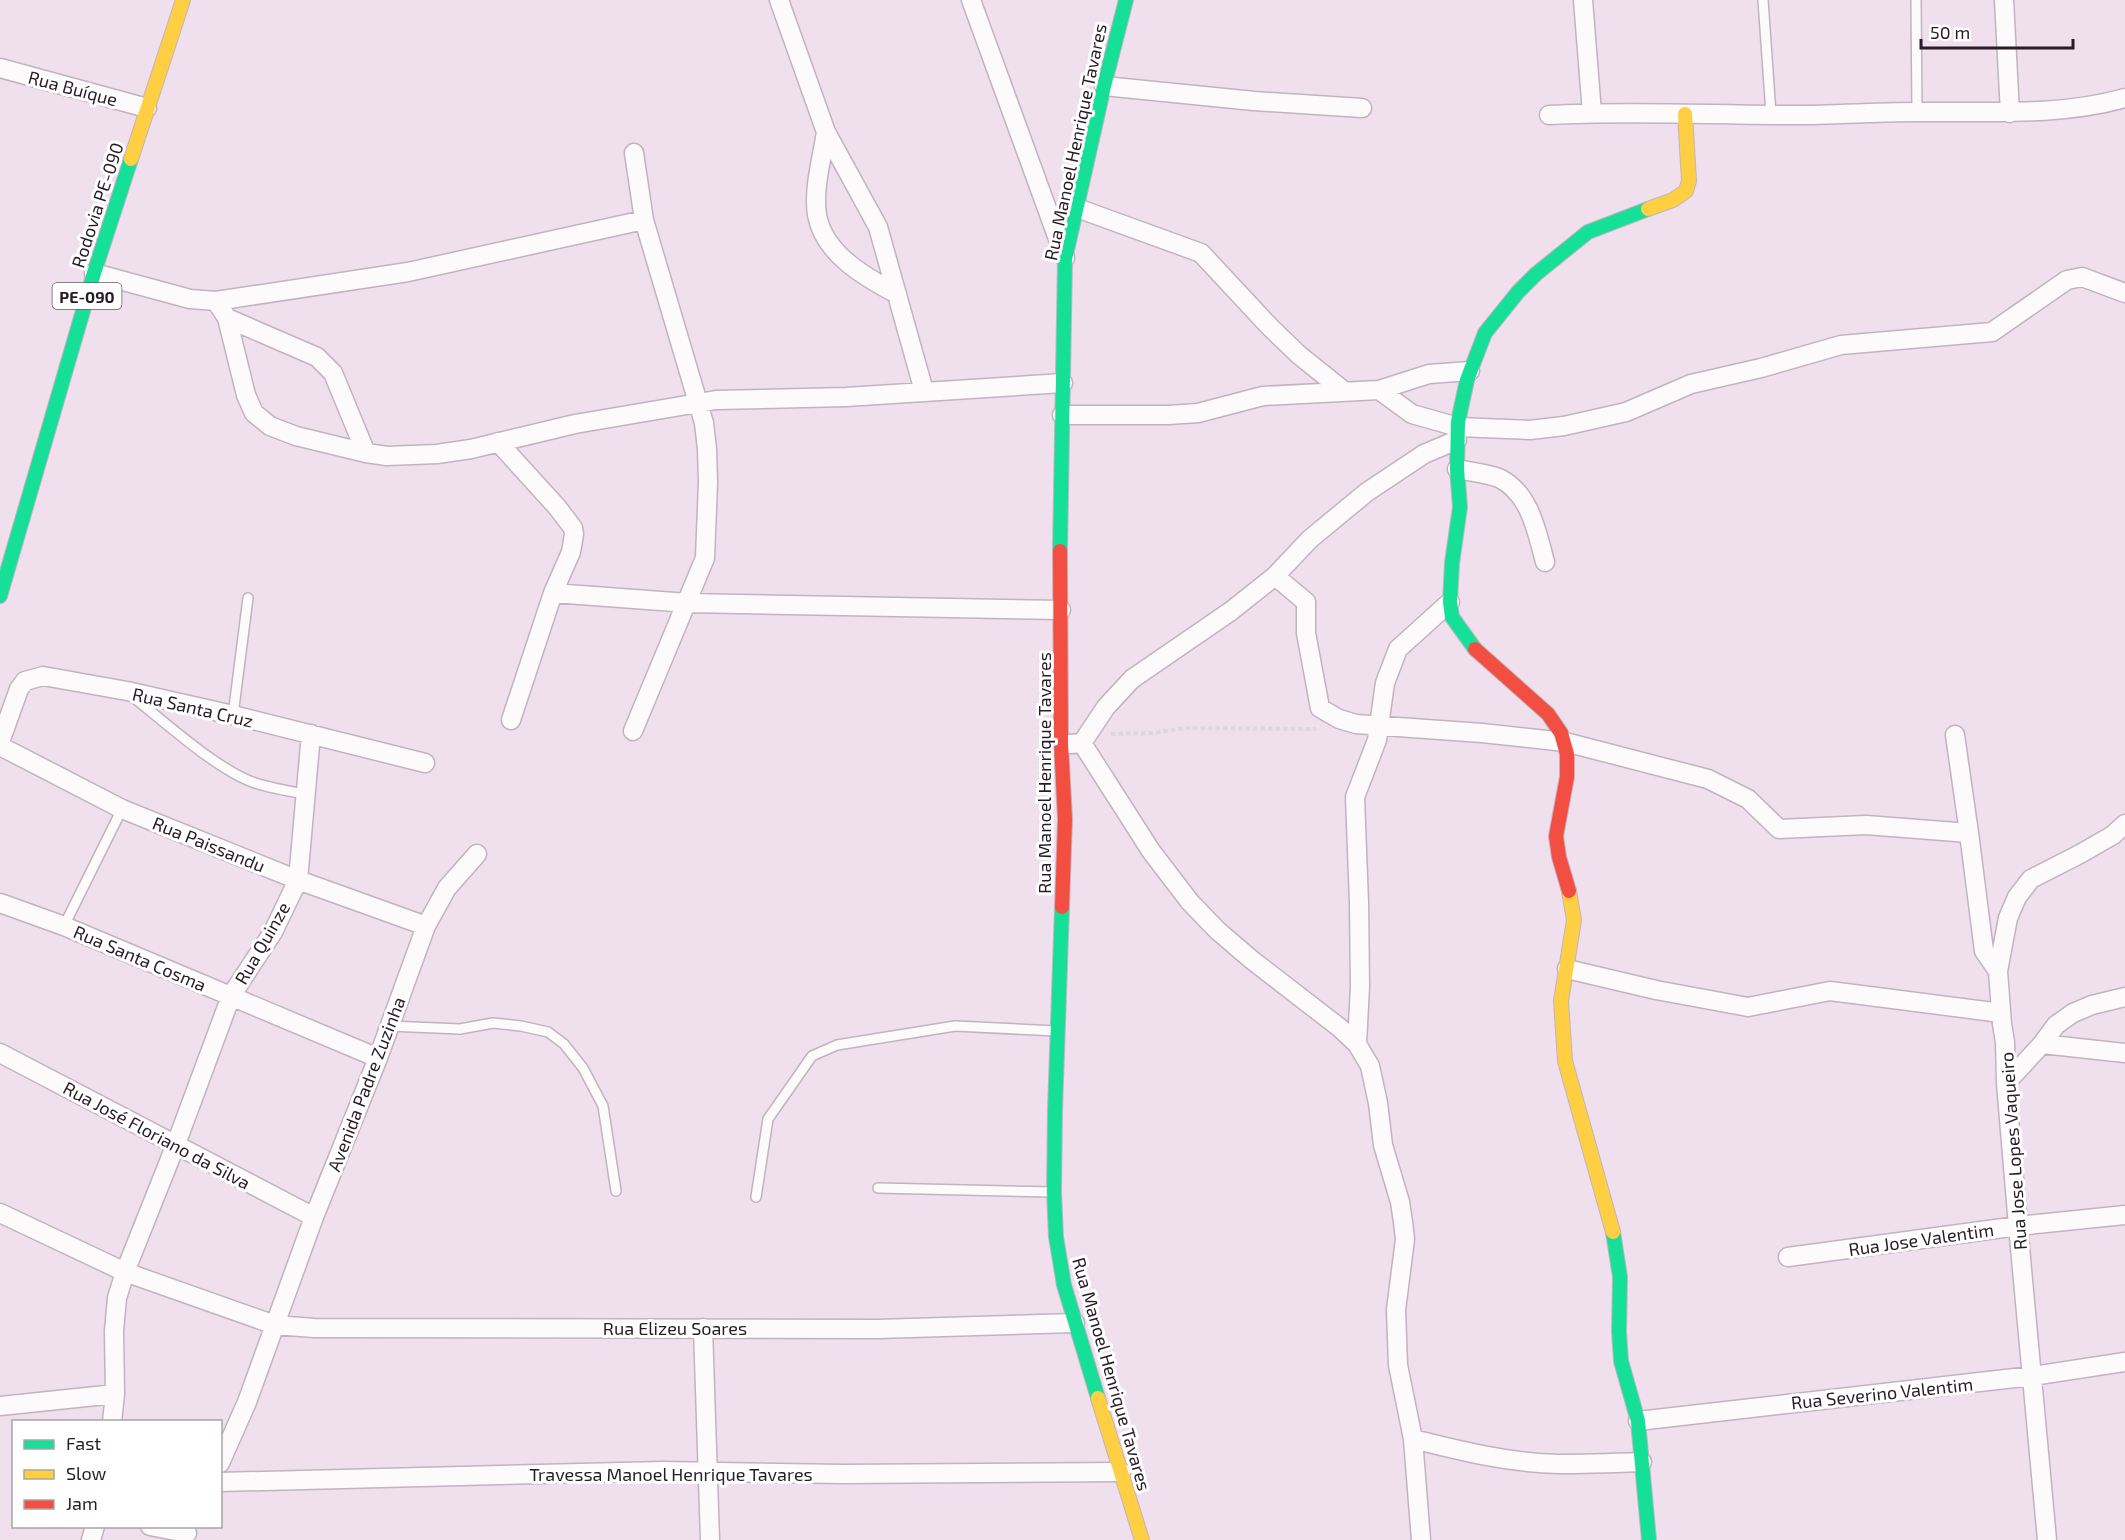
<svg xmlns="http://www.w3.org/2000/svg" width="2125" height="1540" font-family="'Exo 2',sans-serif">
<rect width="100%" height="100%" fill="#f0dfed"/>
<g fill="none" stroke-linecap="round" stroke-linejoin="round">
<defs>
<path id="lane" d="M1763 0 1771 114
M1916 0 1917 112
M133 697C165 722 217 770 255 783 271 788 288 791 305 794
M233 715 248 598
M64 926 122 809
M389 1026 460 1029 493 1023 521 1026 548 1032 564 1044 583 1068 603 1106 616 1191
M878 1188 1052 1192
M756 1197 768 1119 812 1056 837 1045 955 1026 1056 1031"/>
<path id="street" d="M779 0 826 132 878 227 924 391
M971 0 1065 258
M1583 0 1592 113
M2004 0 2010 113
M0 68 147 108
M1104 86 1254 101 1362 108
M1549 115C1637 110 1725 116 1813 115 1847 114 1882 112 1917 112 1986 111 2058 117 2125 98
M826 132C822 159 813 188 817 215 824 254 865 277 897 294
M1077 208 1201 253 1269 326 1299 355 1344 391
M94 273 190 299 216 301 408 272 644 220
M216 301 227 318 246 395 254 413 270 426 296 436 366 453 387 456 437 454 471 449 575 424 716 400 846 397 1063 383
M227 318 317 357 333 373 366 453
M1379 390 1412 414 1458 427 1530 430 1564 426 1626 412 1691 384 1761 368 1841 345 1992 332 2067 280 2082 277 2125 293
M1062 415H1168L1198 413 1263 396 1379 390 1429 374 1470 371
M498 442 557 507 573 528 574 534 571 552 553 593 511 720
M1457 469C1471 472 1487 473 1499 478 1530 493 1537 532 1545 562
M1275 576 1306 602V633L1320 708 1339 719 1356 724 1482 733 1565 742 1708 779 1748 799 1779 829 1866 825 1969 833 1984 951 1998 971
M553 593 688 603 1061 610
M633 731 705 558 708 482 707 449 704 423 644 220 634 153
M1955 735 1969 833
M0 742 19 689 25 681 43 676 127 691 233 715 425 763
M1082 743 1151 851 1190 902 1218 931 1252 960 1340 1028 1357 1044 1370 1066 1378 1103 1383 1145 1400 1202 1403 1222 1405 1239 1396 1310 1398 1365 1413 1439 1421 1540
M1070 744 1082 743 1106 707 1132 679 1231 611 1275 576 1310 539 1367 492 1424 454 1457 440
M0 746 122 809 298 880 426 926
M0 903 64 926 378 1058
M1567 969 1656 990 1748 1007 1830 991 2001 1013
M1357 1044 1360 986 1359 903 1355 797 1377 740 1385 683 1398 649 1450 602
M2042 1044 2125 1053
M0 1053 314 1217
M2006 1083 2042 1044 2056 1025 2073 1013 2092 1005 2125 997
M0 1213 125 1272 275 1325 314 1328 878 1329 1075 1323
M1788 1257 2018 1226 2125 1215
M703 1328 710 1540
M0 1406 115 1394
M1638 1421 2032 1376 2125 1362
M112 1422 115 1394 114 1331 117 1298 125 1272 176 1144 231 996 273 932 298 880 311 734
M1413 1439C1461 1451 1509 1463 1559 1464 1586 1464 1614 1463 1642 1462
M220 1463 247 1402 314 1217 378 1058 426 926 447 888 477 854
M220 1482 663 1471 844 1474 1121 1472
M150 1526 187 1533
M91 1540 95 1526
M2047 1540 2018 1226 2006 1083 2005 1042 2002 1024 1998 971 2008 918 2017 897 2031 879 2080 854 2113 835 2125 824"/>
<path id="fast" d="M1060 551 1065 259 1104 86 1126 0
M0 596 94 273 131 159
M1475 649 1452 617 1450 602 1452 563 1460 507 1457 469 1458 422 1467 380 1485 333 1518 292 1536 274 1588 232 1648 209
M1062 907 1055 1110 1054 1192 1056 1237 1064 1285 1098 1398
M1613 1232 1620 1277 1619 1332 1621 1361 1638 1421 1649 1540"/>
<path id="slow" d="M131 159 183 0
M1648 209 1673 200 1686 191 1689 181 1685 114
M1569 891 1574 920 1561 1001 1565 1061 1613 1232
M1098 1398 1142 1540"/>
<path id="jam" d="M1060 551 1061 744 1065 819 1062 907
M1475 649 1548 714 1561 733 1567 754V777L1556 836 1559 857 1569 891"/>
</defs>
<!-- lane casing -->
<use href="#lane" stroke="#c1b4bf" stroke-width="12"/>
<!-- street casing -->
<use href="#street" stroke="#c1b4bf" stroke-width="21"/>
<!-- fast casing -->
<use href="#fast" stroke="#c1b4bf" stroke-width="16"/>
<!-- slow casing -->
<use href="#slow" stroke="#c1b4bf" stroke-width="16"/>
<!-- jam casing -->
<use href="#jam" stroke="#c1b4bf" stroke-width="16"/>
<!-- path -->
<path stroke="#ddd8dd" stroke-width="4" stroke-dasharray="4.5 3" stroke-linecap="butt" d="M1111 734 1153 733 1184 728 1316 729"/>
<!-- lane -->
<use href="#lane" stroke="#fdfafc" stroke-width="9"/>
<!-- street -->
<use href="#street" stroke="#fdfafc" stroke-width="18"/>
<!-- fast -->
<use href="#fast" stroke="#16e098" stroke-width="14"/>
<!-- slow -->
<use href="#slow" stroke="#ffcf43" stroke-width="14"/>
<!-- jam -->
<use href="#jam" stroke="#f24e42" stroke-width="14"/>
</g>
<g text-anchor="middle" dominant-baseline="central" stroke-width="6" stroke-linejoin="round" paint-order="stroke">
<!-- shield labels -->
<rect fill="#fff" stroke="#686066" stroke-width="1.5" x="52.5" y="283" width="69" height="26" rx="4.5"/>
<g font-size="16" font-weight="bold" fill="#271c25">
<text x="87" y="296">PE-090</text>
</g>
<!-- street labels -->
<g font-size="18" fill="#271c25" stroke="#fff">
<text transform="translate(73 88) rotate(15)">Rua Buíque</text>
<text transform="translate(1075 142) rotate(-78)">Rua Manoel Henrique Tavares</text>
<text transform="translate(97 205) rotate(-72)">Rodovia PE-090</text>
<text transform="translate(193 707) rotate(13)">Rua Santa Cruz</text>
<text transform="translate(1044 773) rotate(-90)">Rua Manoel Henrique Tavares</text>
<text transform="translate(209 844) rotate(22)">Rua Paissandu</text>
<text transform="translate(262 943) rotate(-60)">Rua Quinze</text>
<text transform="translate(140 958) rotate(23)">Rua Santa Cosma</text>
<text transform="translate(366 1084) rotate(-69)">Avenida Padre Zuzinha</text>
<text transform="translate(157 1135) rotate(28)">Rua José Floriano da Silva</text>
<text transform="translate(2013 1151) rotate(-94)">Rua Jose Lopes Vaqueiro</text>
<text transform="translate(1921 1239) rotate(-8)">Rua Jose Valentim</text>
<text x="675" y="1328">Rua Elizeu Soares</text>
<text transform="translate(1112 1374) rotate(74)">Rua Manoel Henrique Tavares</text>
<text transform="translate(1882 1393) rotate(-6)">Rua Severino Valentim</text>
<text x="671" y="1474">Travessa Manoel Henrique Tavares</text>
</g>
</g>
<!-- legend -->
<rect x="12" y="1420" width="210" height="108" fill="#ffffff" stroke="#a9a4a8" stroke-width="1.5"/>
<rect x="24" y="1440" width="30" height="9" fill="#16e098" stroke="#a9a4a8" stroke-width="1.5"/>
<text x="66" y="1450" font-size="18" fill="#271c25">Fast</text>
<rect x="24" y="1470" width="30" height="9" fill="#ffcf43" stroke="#a9a4a8" stroke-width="1.5"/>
<text x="66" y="1480" font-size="18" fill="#271c25">Slow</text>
<rect x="24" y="1500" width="30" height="9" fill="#f24e42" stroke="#a9a4a8" stroke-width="1.5"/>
<text x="66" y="1510" font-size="18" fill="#271c25">Jam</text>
<!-- scale -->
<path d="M1921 39v9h152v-9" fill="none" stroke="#271c25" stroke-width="3"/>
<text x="1930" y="39" font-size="18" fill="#271c25" stroke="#ffffff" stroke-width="4.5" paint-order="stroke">50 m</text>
</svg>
